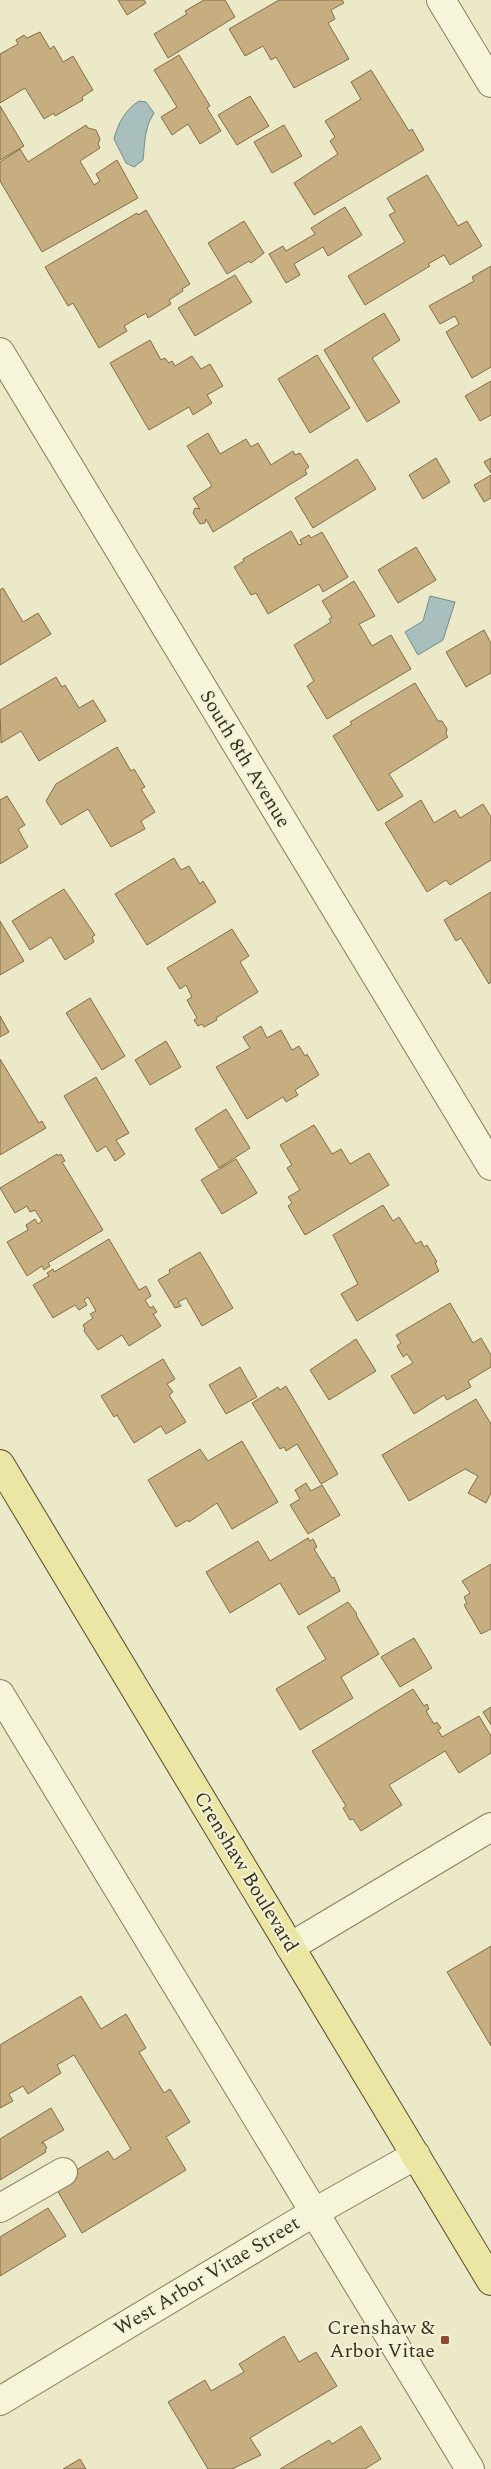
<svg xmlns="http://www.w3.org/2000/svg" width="491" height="2469" font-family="Spectral,serif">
<rect width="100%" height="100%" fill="#ebe9c8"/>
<!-- water -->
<path fill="#a8bfbe" stroke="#708d8d" d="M139 101 146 102 154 113C144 128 145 143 143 160L134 167 126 163 114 139C118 123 125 110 139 101Z
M430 596 455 602 443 640 418 655 405 632 423 621Z"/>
<!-- building -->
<path fill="#c6ae81" stroke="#836d46" d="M118 0H144L146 3 127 15Z
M204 0H225L235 17 168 58 154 34 187 14 185 11Z
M279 0H342L344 3 331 10 335 19 328 23 349 59 294 88 276 57 271 60 263 46 245 56 229 29Z
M40 32 50 49 54 46 63 62 73 56 93 90 82 97 83 100 55 116 54 113 44 119 25 88 0 103V54L18 44 16 40 24 35 27 38Z
M179 55 210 106 207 108 221 131 200 144 188 124 172 135 161 117 177 107 154 70Z
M371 70 409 131 412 129 424 150 314 215 294 183 338 154 330 141 335 137 325 121 361 99 351 82Z
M250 96 269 126 237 145 218 115Z
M0 106 24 146 0 160Z
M86 125 88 128 96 130 100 139 98 144 100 148 80 161 94 185 100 181 96 174 117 160 138 198 42 252 0 181V162L20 149 28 162Z
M284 125 302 156 272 173 254 142Z
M427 175 458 226 467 221 482 246 450 265 444 255 428 264 430 266 365 305 348 276 405 242 389 215 395 212 387 198Z
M345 207 362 235 328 256 323 247 294 264 300 275 286 283 269 254 283 246 286 251 315 234 311 228Z
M146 210 190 284 182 289 183 291 169 300 171 304 148 318 146 313 124 326 127 331 99 348 73 303 68 306 45 267 137 213 138 215Z
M244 221 264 253 251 263 249 261 227 274 208 243Z
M491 266V367L472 378 446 332 459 324 455 316 440 324 429 306 474 281 472 277Z
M235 275 252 302 195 336 178 308Z
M384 313 400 340 372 358 400 402 367 422 324 350Z
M150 340 161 360 165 358 169 363 172 361 175 366 192 356 201 369 210 364 223 386 207 395 212 403 193 415 189 407 149 430 110 363Z
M317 355 350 408 310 433 278 379Z
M491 381V415L480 421 465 396Z
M208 433 220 454 246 439 251 447 258 443 271 465 293 451 295 455 300 453 309 467 305 470 307 474 213 532 206 519 205 523 200 524 193 513 195 508 200 509 193 498 212 486 187 446Z
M436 458 450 482 423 499 409 475Z
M491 458V473L484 462Z
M357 459 376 489 313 528 295 498Z
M491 475V498L484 502 474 485Z
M291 531 299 545 302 544 300 540 309 535 311 538 322 532 348 577 323 592 319 584 268 614 256 593 251 595 234 567 244 561 243 559Z
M416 547 436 580 398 603 378 570Z
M354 581 375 616 359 624 372 646 391 635 411 669 327 719 307 686 314 681 294 645 331 622 329 619 332 617 322 601Z
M3 588 23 622 38 613 51 634 0 665V590Z
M484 630 491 643V673L466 687 446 652Z
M56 677 62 687 65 685 79 708 93 700 106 721 39 761 21 731 1 743 0 710Z
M415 683 438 721H442L447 729 446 734 448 737 389 774 403 796 378 811 333 736 352 724 350 722Z
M117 747 131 771 134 769 145 787 141 789 155 812 141 821 145 829 111 847 88 809 61 825 46 801 56 784Z
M7 796 25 825 18 829 28 847 0 864V800Z
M421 800 434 823 455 810 460 818 483 804 491 817V860L450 885 446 880 427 892 385 823Z
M174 858 181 870 189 866 200 884 203 881 216 902 147 945 115 894Z
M64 889 95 935 92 937 94 942 65 960 51 937 30 950 12 921Z
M491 892V982L489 984 461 938 456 941 444 920Z
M0 921 24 961 0 975Z
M232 929 249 956 240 962 258 992 216 1018 217 1020 204 1027 202 1024 198 1026 194 1020 197 1018 187 1000 192 997 186 985 180 989 167 968Z
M90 998 125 1056 102 1070 66 1013Z
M0 1016 9 1032 0 1037Z
M261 1026 267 1038 281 1030 292 1050 299 1046 305 1056 307 1054 319 1075 295 1090 298 1095 286 1102 283 1097 247 1119 216 1067 250 1048 243 1037Z
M166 1041 181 1067 150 1085 135 1060Z
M0 1059 39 1123 42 1121 46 1128 0 1155Z
M96 1077 129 1133 116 1140 125 1154 115 1161 106 1146 97 1152 64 1096Z
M226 1109 250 1148 219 1168 195 1129Z
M314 1125 332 1154 341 1149 350 1164 369 1153 389 1185 305 1235 288 1206 292 1203 288 1197 300 1190 287 1168 292 1165 280 1145Z
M57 1154 58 1156 61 1154 65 1161 62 1162 103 1230 48 1263 50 1266 44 1270 42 1266 27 1276 7 1242 28 1230 26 1225 35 1219 38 1224 42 1221 35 1210 30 1212 27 1206 15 1213 0 1188Z
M236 1159 257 1193 222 1214 201 1180Z
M383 1205 393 1221 399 1217 416 1244 421 1241 424 1247 427 1245 437 1262 435 1263 439 1271 357 1321 341 1294 358 1284 333 1235Z
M109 1239 139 1290 146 1286 151 1296 145 1300 150 1308 153 1306 157 1312 153 1314 161 1326 129 1346 122 1335 98 1350 84 1331 85 1329 83 1325 93 1318 90 1314 96 1311 88 1297 84 1300 87 1305 79 1310 75 1305 53 1318 33 1285 49 1276 47 1273 53 1269 54 1272Z
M200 1252 233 1308 202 1326 186 1298 178 1302 181 1306 175 1308 158 1280 170 1273 169 1270Z
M450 1303 473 1343 481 1338 491 1355V1367L468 1381 471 1387 447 1400 444 1395 414 1414 391 1376 413 1363 407 1354 403 1357 397 1346 401 1343 396 1335Z
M356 1339 376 1371 329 1400 310 1370Z
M163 1359 175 1379 167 1384 173 1392 169 1395 186 1422 166 1434 161 1426 134 1443 117 1415 114 1417 101 1396Z
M240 1367 257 1397 226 1414 209 1385Z
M286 1386 338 1474 321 1484 297 1444 286 1451 284 1447 280 1449 252 1403 278 1387 280 1390Z
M476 1399 491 1424V1493L486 1503 468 1493 478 1476 465 1469 409 1501 382 1455Z
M242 1441 278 1502 232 1529 217 1503 189 1522 188 1520 176 1527 148 1480 200 1449 208 1461Z
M306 1483 311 1491 322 1485 340 1515 308 1534 290 1505 300 1499 295 1490Z
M308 1538 310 1541 313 1539 317 1547 314 1549 332 1578 334 1577 340 1591 299 1615 280 1583 230 1613 206 1572 258 1541 270 1561Z
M491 1564V1629L481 1634 464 1605 467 1603 464 1597 470 1593 462 1581Z
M348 1602 357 1614 356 1615 379 1654 341 1677 353 1698 300 1730 276 1689 326 1659 307 1627Z
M414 1638 432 1668 400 1687 381 1657Z
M413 1689 424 1706 427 1704 429 1709 426 1711 434 1724 437 1722 441 1728 438 1730 442 1737 479 1716 491 1736V1753L459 1773 445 1751 389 1785 402 1805 361 1831 353 1819 350 1820 343 1808 346 1806 312 1751Z
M491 1707V1725L483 1712Z
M491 1946V2046L447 1972Z
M81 1996 101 2029 126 2014 146 2048 139 2052 164 2093 170 2089 190 2122 166 2137 186 2170 82 2233 57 2190 77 2178 73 2172 108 2151 114 2160 131 2149 74 2055 57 2065 61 2073 28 2094 23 2086 9 2094 13 2101 0 2108V2045Z
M51 2108 64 2130 41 2143H44L47 2148 45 2149 46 2152 0 2180V2139Z
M48 2208 66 2236 0 2276V2237Z
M284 2336 299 2362 316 2352 337 2386 250 2438 261 2455 232 2469H208L168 2402 205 2380 211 2391 244 2372 239 2364Z
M361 2426 381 2459 365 2469H280L329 2440 332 2444Z
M80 2459 86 2469H63Z"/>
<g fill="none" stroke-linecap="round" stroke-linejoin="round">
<defs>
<path id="minor" d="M441 0 491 83
M0 352 491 1166
M0 1694 470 2469
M290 1947 491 1827
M0 2208 63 2172
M0 2401 313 2213 416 2155"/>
<path id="major" d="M0 1464 491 2281"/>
</defs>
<!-- minor casing -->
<use href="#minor" stroke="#867d5e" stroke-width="30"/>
<!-- major casing -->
<use href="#major" stroke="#544a32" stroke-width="30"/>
<!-- minor -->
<use href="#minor" stroke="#f6f5da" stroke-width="28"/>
<!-- major -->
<use href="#major" stroke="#ebe6a3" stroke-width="28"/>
</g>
<!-- markers -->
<rect fill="#904933" stroke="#f3f2d7" stroke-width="2" x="440" y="2335" width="10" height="10" rx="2.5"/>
<g text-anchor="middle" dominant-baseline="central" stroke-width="4" stroke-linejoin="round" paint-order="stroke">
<!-- street labels -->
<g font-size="20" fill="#373121" stroke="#f3f2d7">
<text transform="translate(245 759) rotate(59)">South 8th Avenue</text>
<text transform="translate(246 1872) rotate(59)">Crenshaw Boulevard</text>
<text transform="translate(207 2276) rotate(-31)">West Arbor Vitae Street</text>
</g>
<!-- poi labels -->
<g font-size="20" fill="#373121" stroke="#f3f2d7" text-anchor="end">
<text x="435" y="2328">Crenshaw &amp;<tspan x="435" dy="23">Arbor Vitae</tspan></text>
</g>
</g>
</svg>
